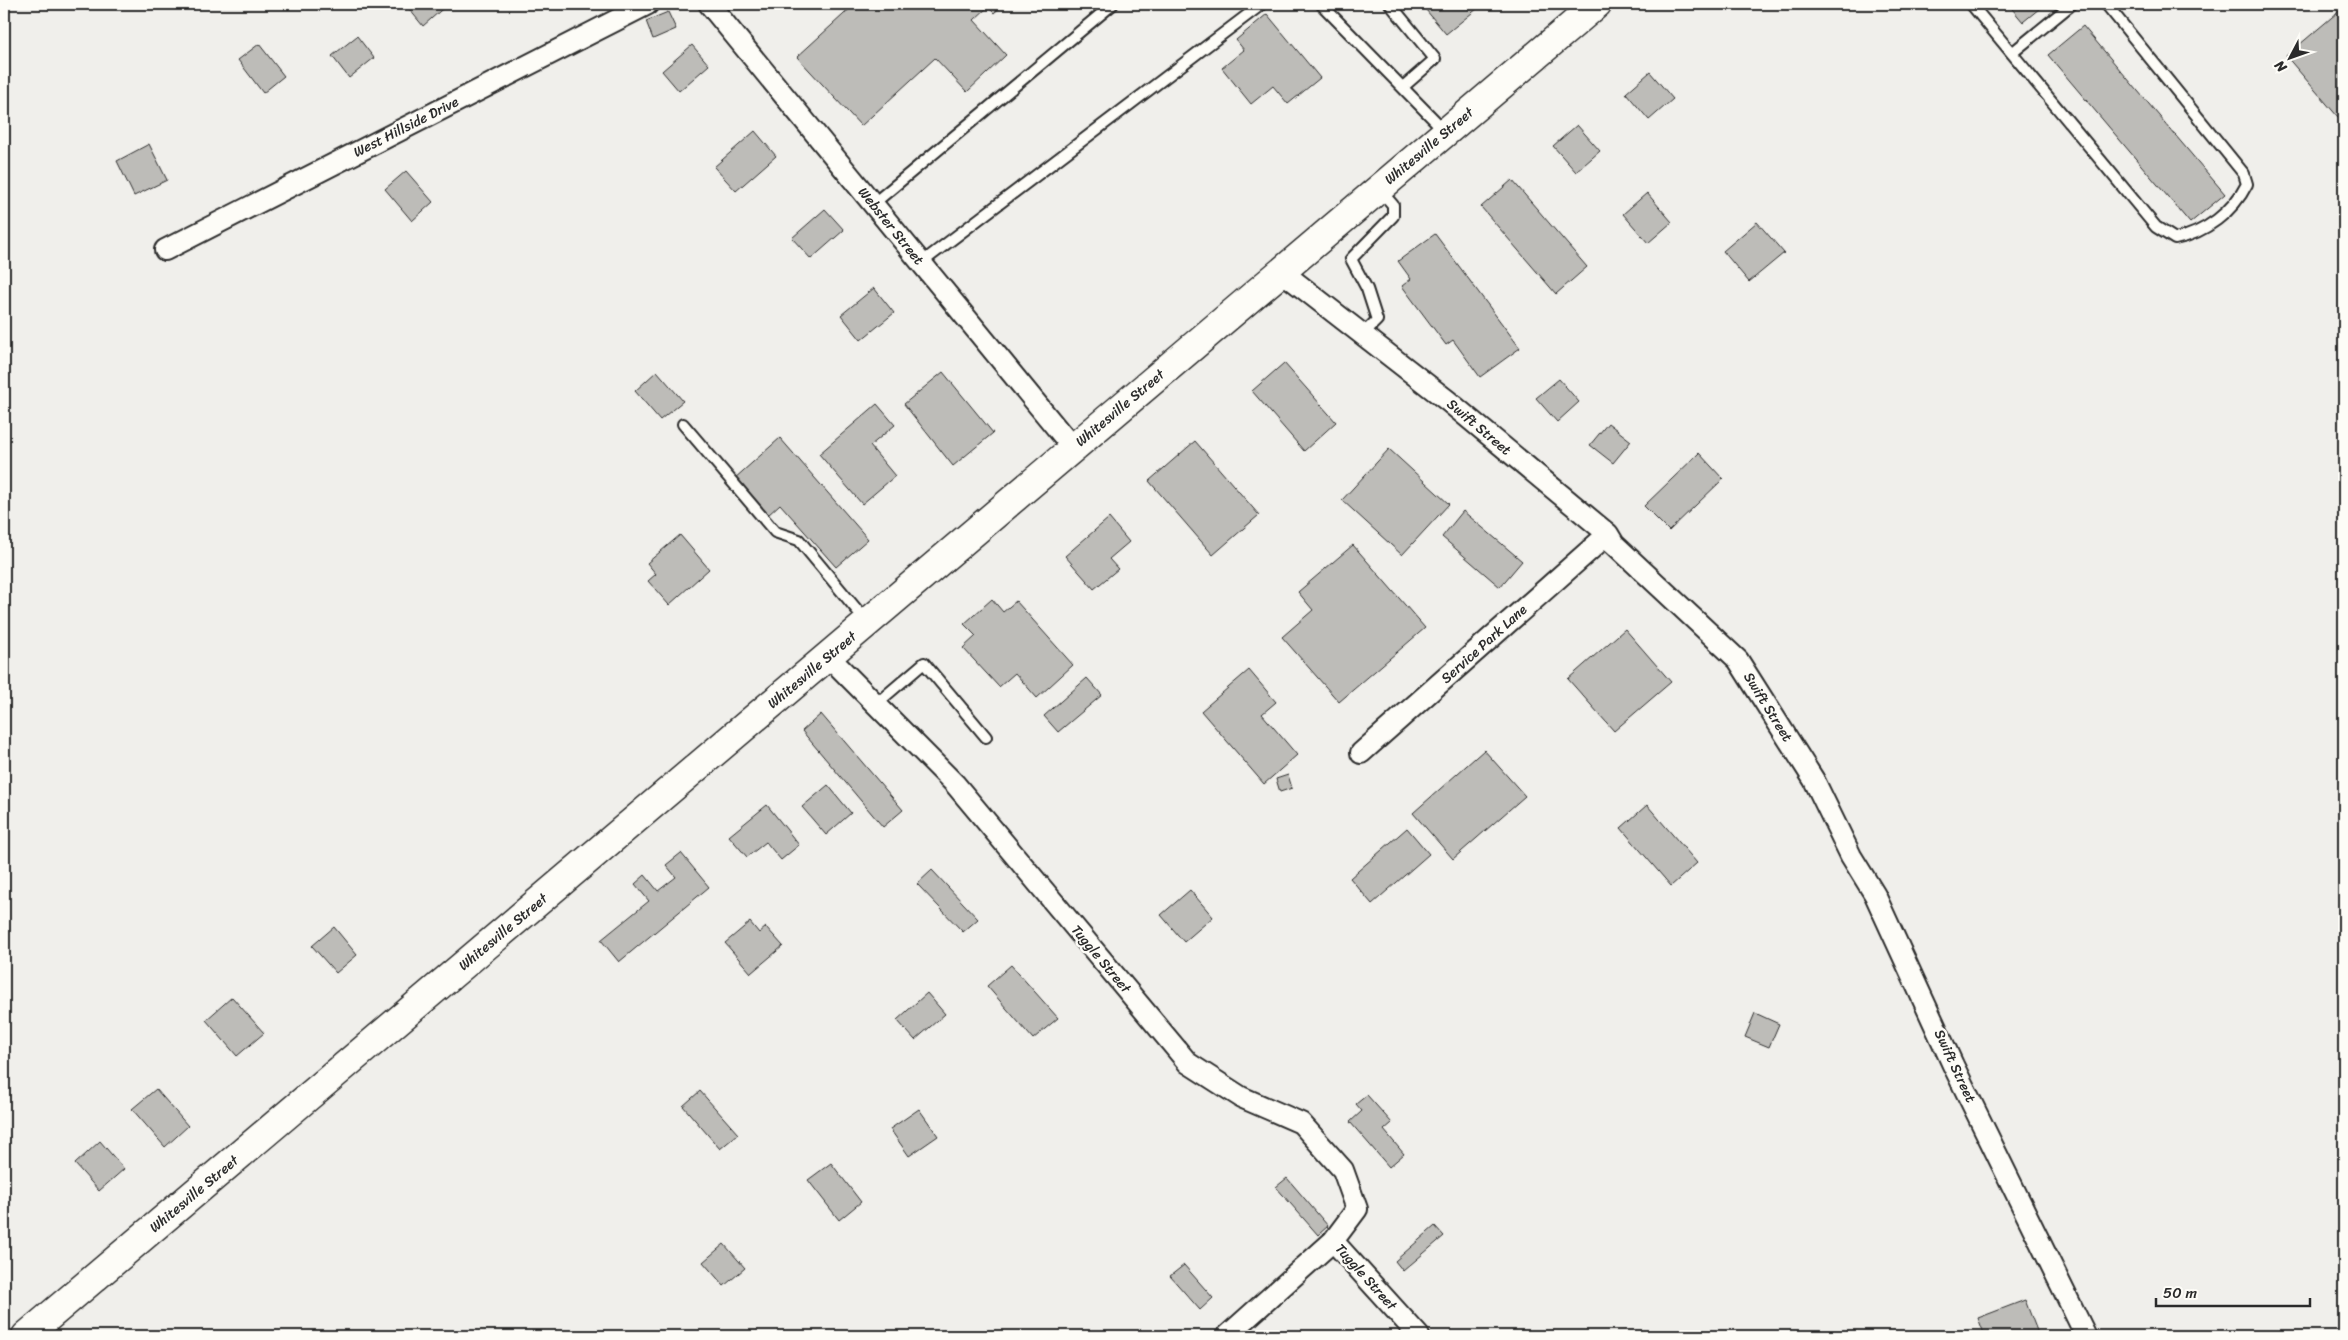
<svg xmlns="http://www.w3.org/2000/svg" width="2348" height="1340" font-family="Sriracha,sans-serif">
<rect width="100%" height="100%" fill="#f0efeb"/>
<filter id="ink" filterUnits="userSpaceOnUse"><feTurbulence type="fractalNoise" baseFrequency=".02" numOctaves="2"/><feDisplacementMap in="SourceGraphic" scale="10" xChannelSelector="R" yChannelSelector="G"/><feConvolveMatrix kernelMatrix="1 2 1 2 8 2 1 2 1" color-interpolation-filters="sRGB"/></filter>
<g filter="url(#ink)">
<!-- building -->
<path fill="#bdbcb8" stroke="#2b2b2b" d="M405 4H448L423 26Z
M855 4H1004L994 13 988 7 974 20 1006 55 967 92 935 58 861 126 797 57Z
M1421 4H1483L1446 34Z
M2008 4H2045L2023 22Z
M2344 7V111L2338 117 2286 56Z
M668 12 676 29 653 39 646 21Z
M1267 14 1320 78 1288 104 1273 86 1251 104 1222 68 1244 50 1236 40Z
M2083 26 2225 194 2190 223 2048 55Z
M357 36 374 58 349 78 332 56Z
M259 44 284 76 263 93 238 60Z
M692 45 709 65 679 91 662 71Z
M1650 72 1673 99 1649 120 1626 93Z
M1577 125 1600 151 1576 172 1553 146Z
M755 131 776 156 736 191 714 167Z
M149 144 167 180 134 196 117 161Z
M406 171 433 202 412 221 385 189Z
M1512 180 1587 267 1556 294 1481 207Z
M1647 193 1672 222 1648 243 1623 214Z
M825 209 844 230 811 259 792 238Z
M1757 222 1784 253 1749 282 1723 251Z
M1435 234 1520 348 1480 377 1453 340 1446 345 1402 286 1411 279 1398 261Z
M874 288 894 313 861 340 841 315Z
M1284 363 1336 422 1304 451 1252 391Z
M657 371 683 401 660 420 635 391Z
M943 372 993 433 953 466 904 404Z
M1559 379 1579 402 1557 422 1536 398Z
M877 404 895 425 870 446 895 476 862 504 819 454Z
M1608 423 1631 441 1613 463 1590 445Z
M780 438 868 539 836 567 780 504 767 516 734 479Z
M1195 441 1259 515 1213 555 1149 481Z
M1389 449 1449 504 1402 555 1342 500Z
M1699 453 1723 479 1669 531 1644 506Z
M1463 511 1522 561 1500 587 1442 537Z
M1109 518 1129 542 1109 559 1118 569 1094 589 1065 556Z
M680 535 709 569 669 605 648 581 656 574 647 563Z
M1353 545 1425 628 1339 702 1282 637 1313 610 1298 592Z
M992 599 1003 612 1016 601 1073 665 1037 698 1015 673 999 687 963 648 976 636 964 624Z
M1625 629 1671 682 1614 731 1568 679Z
M1249 670 1276 702 1262 714 1297 755 1264 784 1201 711Z
M1087 678 1102 695 1058 732 1044 716Z
M821 714 903 810 883 827 802 731Z
M1484 750 1525 796 1453 859 1413 813Z
M1288 775 1292 788 1280 792 1276 779Z
M828 785 851 813 826 835 802 807Z
M767 805 799 845 781 860 766 842 747 857 729 836Z
M1647 805 1697 863 1671 886 1621 828Z
M1407 828 1429 854 1372 904 1350 878Z
M681 853 709 887 619 962 601 940 649 901 635 884 645 875 658 891 676 877 666 865Z
M932 870 978 919 963 932 917 884Z
M1190 890 1213 917 1184 942 1161 915Z
M750 922 759 933 766 927 783 946 751 973 725 943Z
M334 927 357 955 336 973 312 946Z
M1011 965 1058 1018 1033 1039 987 986Z
M927 993 945 1014 915 1040 897 1020Z
M232 997 264 1033 237 1056 206 1020Z
M1755 1013 1779 1024 1769 1047 1745 1037Z
M156 1089 188 1126 165 1147 132 1109Z
M700 1091 738 1134 720 1149 683 1106Z
M1367 1095 1392 1123 1384 1130 1404 1154 1389 1167 1350 1122 1362 1111 1356 1104Z
M919 1109 938 1136 909 1156 890 1129Z
M100 1141 124 1169 99 1191 75 1164Z
M831 1163 861 1202 839 1220 808 1180Z
M1287 1178 1328 1226 1318 1235 1276 1187Z
M1435 1226 1444 1236 1403 1271 1395 1261Z
M724 1244 745 1268 724 1286 703 1262Z
M1184 1265 1213 1298 1200 1310 1170 1276Z
M2025 1300 2039 1336H1985L1978 1318Z"/>
<g fill="none" stroke-linecap="round" stroke-linejoin="round">
<defs>
<path id="lane" d="M1321 4 1445 131
M1390 4 1435 59 1403 87
M1971 4 2156 227 2175 239C2205 233 2233 212 2247 184L2244 174 2106 4
M2012 53 2072 4
M873 204 1113 4
M921 263 1262 4
M1363 334 1377 320 1367 289 1351 259 1393 216V205L1380 190
M683 424 775 532 799 540 867 622
M876 704 924 663 986 737"/>
<path id="street" d="M709 4 1073 448
M165 250 648 4
M1281 271 1448 401 1608 534 1614 544 1738 660 1814 780 1851 856 1875 895 1953 1065 2086 1336
M828 656 955 784 1188 1063 1241 1097 1301 1123 1343 1170 1357 1209 1333 1241 1227 1336
M1361 753 1608 534
M1333 1241 1419 1336"/>
<path id="secondary" d="M26 1336 1597 4"/>
</defs>
<!-- lane casing -->
<use href="#lane" stroke="#2b2b2b" stroke-width="14"/>
<!-- street casing -->
<use href="#street" stroke="#2b2b2b" stroke-width="24"/>
<!-- secondary casing -->
<use href="#secondary" stroke="#2b2b2b" stroke-width="31"/>
<!-- lane -->
<use href="#lane" stroke="#fdfcf7" stroke-width="10"/>
<!-- street -->
<use href="#street" stroke="#fdfcf7" stroke-width="20"/>
<!-- secondary -->
<use href="#secondary" stroke="#fdfcf7" stroke-width="28"/>
</g>
</g>
<g text-anchor="middle" dominant-baseline="central" stroke-width="5" stroke-linejoin="round" paint-order="stroke">
<!-- street labels -->
<g font-size="14" fill="#2b2b2b" stroke="#fdfcf7">
<text transform="translate(406 127) rotate(-27)">West Hillside Drive</text>
<text transform="translate(1429 146) rotate(-40)">Whitesville Street</text>
<text transform="translate(891 226) rotate(51)">Webster Street</text>
<text transform="translate(1120 408) rotate(-40)">Whitesville Street</text>
<text transform="translate(1479 427) rotate(40)">Swift Street</text>
<text transform="translate(1484 644) rotate(-42)">Service Park Lane</text>
<text transform="translate(812 670) rotate(-40)">Whitesville Street</text>
<text transform="translate(1768 707) rotate(58)">Swift Street</text>
<text transform="translate(503 932) rotate(-40)">Whitesville Street</text>
<text transform="translate(1101 959) rotate(50)">Tuggle Street</text>
<text transform="translate(1955 1066) rotate(65)">Swift Street</text>
<text transform="translate(194 1194) rotate(-40)">Whitesville Street</text>
<text transform="translate(1366 1277) rotate(48)">Tuggle Street</text>
</g>
</g>
<!-- margin -->
<rect width="2348" height="1340" fill="none" stroke="#fdfcf7" stroke-width="20"/>
<rect x="10" y="10" width="2328" height="1320" fill="none" stroke="#2b2b2b" stroke-width="2" filter="url(#ink)"/>
<!-- north arrow -->
<g transform="translate(2290 58) rotate(229)" stroke="#fdfcf7" stroke-width="4" paint-order="stroke">
<path d="M0-4L9 19L0 12L-9 19Z" fill="#2b2b2b"/>
<text y="-8" font-size="14" font-weight="bold" text-anchor="middle" fill="#2b2b2b">N</text>
</g>
<!-- scale -->
<path d="M2156 1298v8h154v-8" fill="none" stroke="#2b2b2b" stroke-width="2.5"/>
<text x="2163" y="1298" font-size="15" fill="#2b2b2b" stroke="#fdfcf7" stroke-width="4" paint-order="stroke">50 m</text>
</svg>
